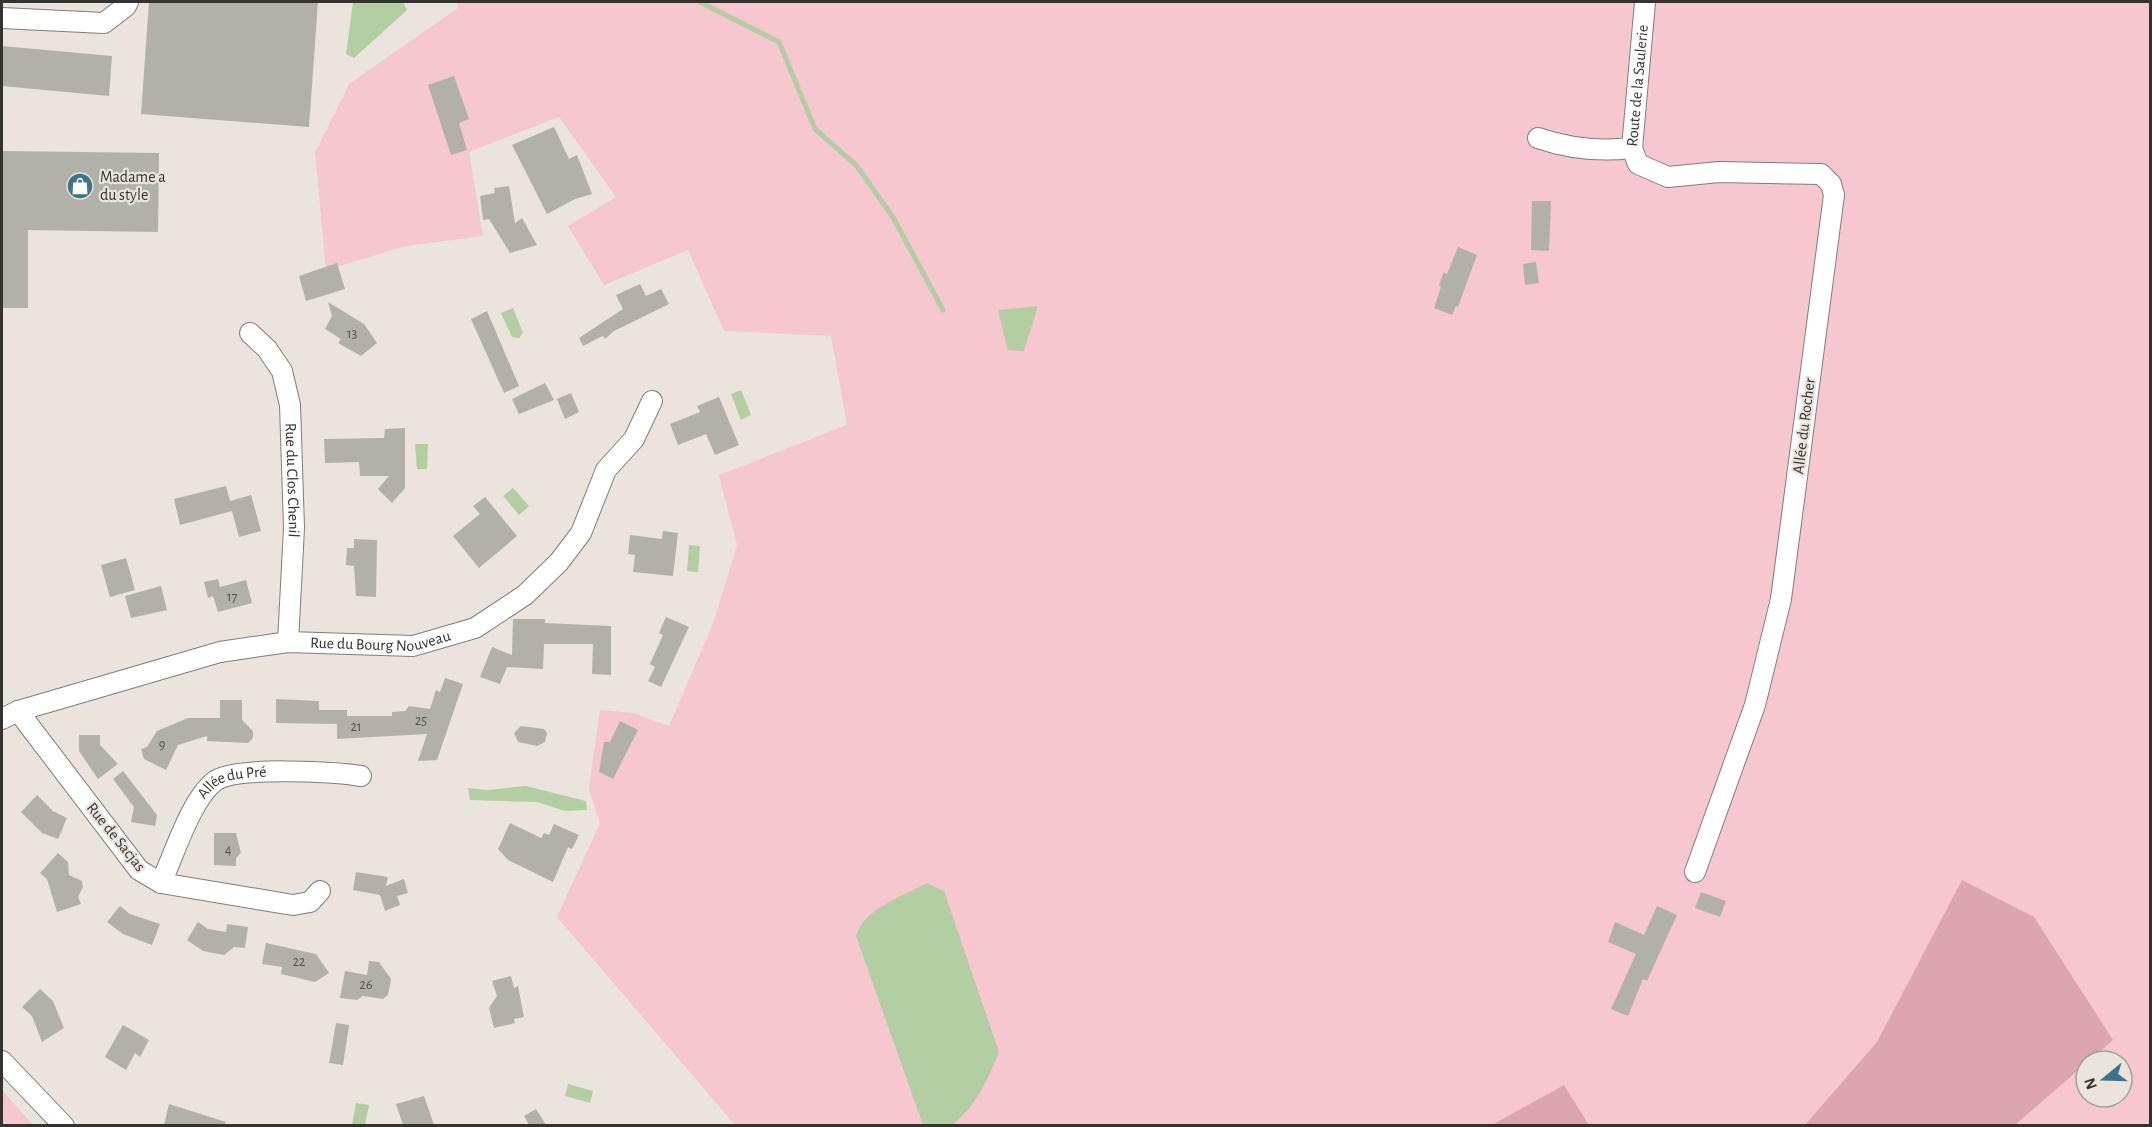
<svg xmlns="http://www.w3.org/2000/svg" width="2152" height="1127" font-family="'Alegreya Sans',sans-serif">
<rect width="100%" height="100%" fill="#eae4dc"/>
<!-- green -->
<path fill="#f7c7cf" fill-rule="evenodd" d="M457 2H2150V1125H735L557 917 600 823 589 789 600 710 634 713 669 726 714 621 737 545 719 475 847 425 831 336 724 331 688 250 604 285 568 226 616 197 559 117 469 152 483 236 406 246 326 270 315 152 349 84 458 8ZM2086 1061H2122V1097H2086Z
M2 1090 33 1125H2Z"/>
<!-- forest -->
<path fill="#dda6af" d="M1962 880 2034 917 2113 1040 2015 1125H1805L1877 1042Z
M1564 1085 1589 1125H1492Z"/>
<!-- water -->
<path fill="#b3cea3" d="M353 2H403L407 10 354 58 346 54Z
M1038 306 1024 351 1008 350 998 310Z
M513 308 523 333 519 338 512 337 501 313Z
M741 390 751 415 741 420 731 394Z
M415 444H428L427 469H417Z
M513 488 529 506 519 515 503 496Z
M689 545 700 546 698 572 687 571Z
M526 786 586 801 587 810 565 811 537 802 470 800 468 788 487 790Z
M927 883 944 891 999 1052C987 1081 977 1105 952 1125H923L856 936C863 909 903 896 927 883Z
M568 1084 593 1091 590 1103 565 1096Z
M356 1103 369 1105 365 1125H352Z"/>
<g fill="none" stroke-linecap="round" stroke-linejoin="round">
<!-- stream -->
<path stroke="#b3cea3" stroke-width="5" d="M700 2 779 42 815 129 857 166 894 219 943 310"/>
</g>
<!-- building -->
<path fill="#b2b1a8" d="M149 2H318L309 127 141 114Z
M2 46 112 56 109 96 2 86Z
M454 76 469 119 459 123 467 150 451 155 428 85Z
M554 127 569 159 577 155 592 194 575 199 547 214 512 145Z
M2 151 159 153 158 232 28 230V308H2Z
M509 186 515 223 522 218 537 245 510 253 489 219 483 220 480 196 495 193 494 188Z
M1532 201H1551L1549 251 1531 250Z
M1458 247 1477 255 1458 307 1456 306 1452 315 1434 308 1441 287 1439 285 1444 272 1447 274Z
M1536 262 1539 283 1525 285 1523 264Z
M337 263 345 289 306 301 299 276Z
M640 284 646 296 661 289 669 304 614 331 605 339 603 336 583 346 579 338 623 309 616 295Z
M328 302 364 324 377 343 361 356 338 343 341 339 325 329 332 316Z
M487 311 519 386 504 393 471 319Z
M545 383 554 400 519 414 512 399Z
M571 393 579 412 565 419 557 399Z
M719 397 739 445 715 455 706 434 678 445 670 424 700 412 697 406Z
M405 428V488L392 503 378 489 389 476H360L359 462 325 463 324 439 384 438 385 429Z
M226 486 230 501 251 495 261 531 239 537 232 511 180 525 174 499Z
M485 497 517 536 479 568 453 536 480 514 473 506Z
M663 531 678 533 673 576 633 572 635 555 628 554 630 535 662 539Z
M354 539 377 540 376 597 356 596 354 566 346 565 347 548H354Z
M126 558 135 590 110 597 101 565Z
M218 579 220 587 246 580 252 603 218 612 213 596 208 598 204 582Z
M161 586 167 610 131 618 125 596Z
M666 617 689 627 661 687 648 681 655 667 650 664 663 635 659 633Z
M513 619H545V623L611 626V675L592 674 593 644H544L543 669 507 667 500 684 480 677 492 647 512 655Z
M445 678 463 684 437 760 418 761 427 734 337 739V724L276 723V699L319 701V710H347V716H392V712L405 711 409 706 430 709 436 690 440 692Z
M220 700H242V720L253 731V738L248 743 207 741V736L178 745 166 770 144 759 141 749 147 747 157 731 188 718H220Z
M620 721 638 730 613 779 599 772 604 742H610Z
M521 726 544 729 547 733 545 742 537 746 518 742 514 733Z
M79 735H100V745L118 764 98 779 79 751Z
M123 771 157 815 155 826 131 822 134 807 113 779Z
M37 795 53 811 67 818 58 839 42 833 21 812Z
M510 823 541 838 544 833 549 835 554 824 579 835 572 849 568 847 553 882 508 860 498 849Z
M214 833H236L241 853 236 858V866L214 865Z
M58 853 68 862 69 875 82 881 83 887 78 897 81 904 57 912 47 879 40 873Z
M356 872 388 877 386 886 404 879 408 893 397 896 400 905 385 911 380 895 353 890Z
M1701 892 1726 901 1720 917 1695 908Z
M120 906 130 914 160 924 152 945 123 934 107 922Z
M1657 906 1677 915 1647 981 1643 979 1628 1016 1611 1009 1636 954 1608 942 1615 922 1644 935Z
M198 922 208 929 226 932 227 924 248 927 245 948 234 947 224 955 203 951 187 940Z
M266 943 316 954 329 973 315 982 281 974 282 967 262 964Z
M369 961 379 962 391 979 388 995 383 999 363 996 357 1000 340 998 345 971 367 975Z
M511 976 514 988 518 986 524 1017 514 1019 515 1023 494 1028 489 1008 497 996 492 981Z
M40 989 53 1001 64 1028 42 1042 32 1016 22 1007Z
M336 1023 349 1025 343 1065 329 1063Z
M123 1025 149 1040 140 1057 135 1053 126 1070 105 1057Z
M424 1096 434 1125H403L396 1104Z
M169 1104 226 1122 225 1125H164Z
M536 1109 546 1125H529L524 1116Z"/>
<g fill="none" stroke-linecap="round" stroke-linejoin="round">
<defs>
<g id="minor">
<path d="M2 18 104 23 126 6 128 2"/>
<path id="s1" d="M1538 138C1570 149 1599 152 1632 148L1645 2"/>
<path d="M1632 148 1638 164 1668 177 1719 172 1821 174 1831 184 1834 195 1781 599 1755 705 1695 872"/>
<path id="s2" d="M250 333 267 349 282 371 290 405 294 528 288 642"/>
<path d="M18 711 139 870 161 883 293 905 310 902 320 891"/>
<path id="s3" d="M2 719 18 711 220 652 288 642 413 646 475 628 525 595 559 562 581 533 606 470 634 439 652 401"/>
<path id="s4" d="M161 883C174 855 191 799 215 781 236 766 334 772 361 776"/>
<path d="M2 1061 64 1126"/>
</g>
</defs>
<!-- minor casing -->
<use href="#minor" stroke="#837d77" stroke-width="22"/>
<!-- minor -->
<use href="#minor" stroke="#fff" stroke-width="20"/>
</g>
<!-- icons -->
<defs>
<symbol id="shop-disc" viewBox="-11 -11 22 22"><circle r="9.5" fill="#3a748d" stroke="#eae4dc"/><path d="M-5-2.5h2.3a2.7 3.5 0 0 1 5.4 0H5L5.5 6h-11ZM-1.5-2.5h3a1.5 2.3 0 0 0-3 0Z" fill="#fff"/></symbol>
</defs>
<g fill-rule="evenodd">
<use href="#shop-disc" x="65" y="171" width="30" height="30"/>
</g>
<g text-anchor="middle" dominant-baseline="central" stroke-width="4.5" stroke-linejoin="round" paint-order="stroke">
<!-- number labels -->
<g font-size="14" fill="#54524e">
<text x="352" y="334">13</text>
<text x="232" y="597">17</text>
<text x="421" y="721">25</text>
<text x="356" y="727">21</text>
<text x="162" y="745">9</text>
<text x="228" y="850">4</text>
<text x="299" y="962">22</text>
<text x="366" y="985">26</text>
</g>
<!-- street labels -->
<g font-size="16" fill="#353330" stroke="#eae4dc">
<text stroke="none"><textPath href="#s1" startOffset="158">Route de la Saulerie</textPath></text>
<text transform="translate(1804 426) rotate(-83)">Allée du Rocher</text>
<text stroke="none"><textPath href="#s2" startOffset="160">Rue du Clos Chenil</textPath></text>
<text stroke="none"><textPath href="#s3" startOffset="390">Rue du Bourg Nouveau</textPath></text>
<text stroke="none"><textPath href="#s4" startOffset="132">Allée du Pré</textPath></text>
<text transform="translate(116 837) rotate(51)">Rue de Sacjas</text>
</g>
<!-- poi labels -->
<g font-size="16" fill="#353330" stroke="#eae4dc" text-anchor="start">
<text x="100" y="177">Madame a<tspan x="100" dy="18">du style</tspan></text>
</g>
</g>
<!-- border -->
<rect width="2152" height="1127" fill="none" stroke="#353330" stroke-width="6"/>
<!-- north arrow -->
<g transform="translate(2104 1079) rotate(251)"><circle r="28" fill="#eae4dc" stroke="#a29d97" stroke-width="1.5"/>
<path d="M0-4.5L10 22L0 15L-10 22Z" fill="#3a748d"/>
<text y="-9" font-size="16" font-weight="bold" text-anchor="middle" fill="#353330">N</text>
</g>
</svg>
